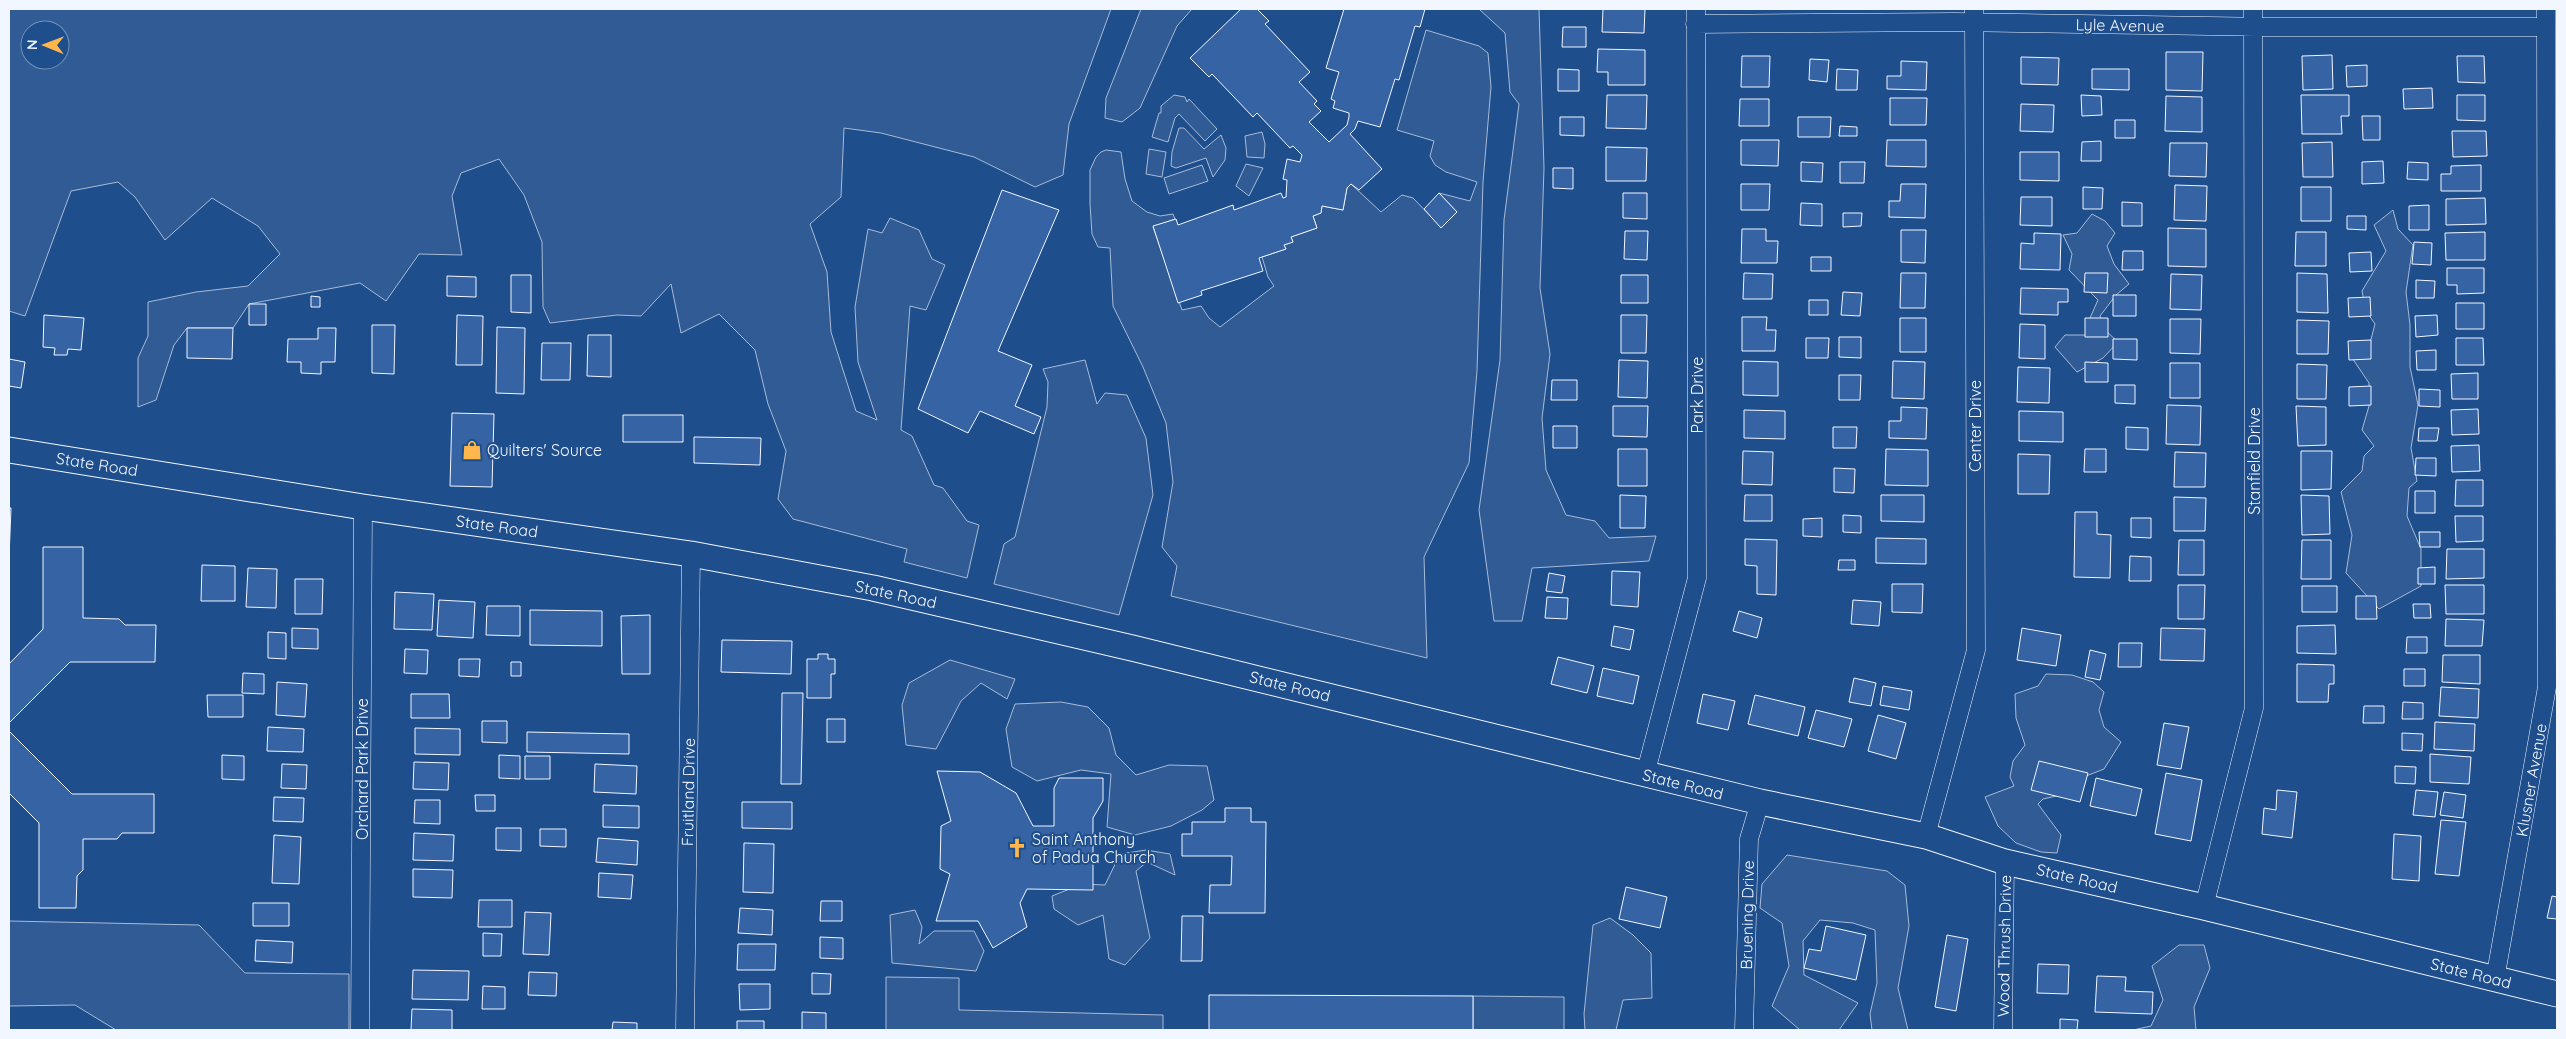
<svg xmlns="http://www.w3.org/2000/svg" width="2566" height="1039" font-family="Quicksand,sans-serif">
<rect width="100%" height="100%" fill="#1f4e8c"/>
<!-- built -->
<path fill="#305b95" stroke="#a8bbd7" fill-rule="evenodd" d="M9 9H1111L1069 124 1063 175 1035 187 974 157 881 133 844 128 841 197 810 224 827 272 831 332 856 411 877 420 858 362 855 307 868 229 882 233 890 218 919 230 932 259 945 265 926 310 910 306 901 430 912 436 934 485 943 488 967 521 979 525 967 578 904 562 907 549 793 519 778 499 786 451 768 404 755 350 719 314 681 333 671 284 641 316 617 315 550 323 543 307 542 242 524 195 499 159 461 173 452 196 462 255 419 254 386 301 360 283 249 304 233 328H187L174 345 156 400 138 407V358L148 336V302L196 292 248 286 280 254 258 226 212 198 165 240 135 197 118 182 71 191 25 316 9 311ZM30 30H60V60H30Z
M1141 9H1192L1177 26 1140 108 1122 122 1105 118 1106 98Z
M1479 9H1539L1544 168 1540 288 1550 354 1542 418 1546 470 1566 515 1595 521 1609 538 1656 536 1649 561 1532 568 1522 621H1494L1479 510 1500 360 1504 220 1519 104 1510 92 1505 33Z
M1426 30 1479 46 1488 53 1491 87 1483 182 1477 371 1469 463 1424 557 1427 658 1171 596 1177 566 1162 547 1173 482 1166 423 1143 367 1113 306 1110 248 1098 247 1092 234 1090 204V170L1096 157 1101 152 1106 150 1121 152 1125 179 1132 201 1147 212 1160 216 1173 214 1175 219 1153 227 1182 310 1201 306 1209 318 1220 327 1274 286 1268 277 1262 257 1286 249 1284 245 1293 242 1291 237 1317 228 1313 216 1321 213 1322 206 1343 210 1347 188 1351 184 1381 212 1402 195 1413 198 1441 227 1457 212 1439 193 1470 201 1477 182 1446 172 1435 165 1430 156 1434 141 1397 130Z
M1174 95 1185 97 1187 102 1189 99 1217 129 1205 141 1179 114 1175 118 1168 142 1152 137 1159 113H1161V106Z
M1179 128H1184L1204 149 1221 135 1226 148 1225 160 1213 177 1206 158 1176 168 1171 166 1172 152Z
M1262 132 1265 144 1264 158 1247 157 1245 136Z
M1149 149 1166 152 1162 177 1146 174Z
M1246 164 1263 168 1249 196 1236 186Z
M1202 165 1208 181 1169 194 1164 178Z
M2393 210 2398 229 2413 245 2406 292 2410 325V367L2418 405 2411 448 2417 481 2409 488 2407 516 2421 549V586L2379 609 2346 573 2352 535 2341 492 2362 471 2364 456 2374 446 2362 430 2369 406V383L2350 355 2369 347 2375 324 2366 311 2362 291 2386 251 2374 225Z
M2092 214 2105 221 2115 233 2107 246 2114 264 2129 284 2116 295 2100 316 2105 330 2118 342 2103 358 2077 372 2055 347 2065 335H2089L2090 318 2098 300 2069 270 2072 254 2063 235 2077 233Z
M1085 360 1097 404 1105 393 1127 395 1146 438 1153 495 1119 615 994 584 1004 544 1015 537 1047 407 1048 382 1043 369Z
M950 660 1015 679 1007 699 981 683 961 701 936 749 906 745 902 705 909 683Z
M2046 674 2072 675 2093 682 2104 692 2099 710 2104 727 2121 742 2104 769 2081 778 2070 793 2043 799 2038 804 2061 835 2057 853 2041 852 2016 843 1998 826 1985 797 2014 786 2010 777 2013 761 2025 745 2016 718 2015 694 2038 686Z
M1061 702 1088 707 1109 728 1116 755 1136 775 1169 765 1207 766 1214 800 1202 810 1171 826 1135 835 1107 827 1111 774 1081 770 1037 781 1012 767 1006 729 1015 704Z
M1146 850 1170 854 1175 875 1147 862 1136 871 1150 938 1125 965 1109 959 1103 915 1078 925 1054 909 1052 896 1082 884 1105 885 1120 854Z
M1787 855 1887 871 1905 885 1909 926 1898 988 1908 1030H1872L1870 1014 1877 983 1875 930 1853 923 1820 920 1803 941 1804 975 1858 1003 1839 1030H1800L1772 1006 1789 966 1782 923 1760 908 1762 884Z
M915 910 922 927 919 944 934 931H974L984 951 976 971 892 963 890 915Z
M1610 918 1633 935 1651 953 1652 998 1623 1000 1616 1030H1585L1584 1014 1593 925Z
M9 921 199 925 245 973 349 974V1030H116L75 1005 9 1006Z
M2179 945H2204L2210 968 2194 1007 2196 1030H2133L2151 1026 2163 1000 2152 966Z
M886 977 959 978V1010L1163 1015V1030H886Z
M1473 996 1564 997V1030H1473Z"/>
<!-- building -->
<path fill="#3563a3" stroke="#f2f6ff" d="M1241 9H1257L1269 21 1265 24 1310 72 1299 82 1317 101 1314 104 1321 111 1309 122 1329 142 1347 125 1349 117V113L1333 108 1335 101 1331 99 1339 72 1326 68 1344 9H1425L1420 27 1415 26 1399 80 1395 79 1380 127 1358 121 1355 129 1350 134 1382 169 1359 190 1351 184 1347 188 1343 210 1322 206 1321 213 1313 216 1317 228 1291 237 1293 242 1284 245 1286 249 1259 258 1263 271 1201 291 1202 295 1178 303 1153 226 1176 219 1178 225 1233 205 1234 210 1281 193 1283 198 1286 197 1287 180 1283 179 1287 159 1300 162 1302 155 1293 146 1290 148 1257 113 1253 117 1212 74 1209 77 1190 58Z
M1603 9H1645L1644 33 1602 32Z
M1563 27H1586V47H1562Z
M1598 49 1645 50V85H1608V72H1597Z
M2166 52H2203L2202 91 2166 90Z
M2332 55 2333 89 2303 90 2302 56Z
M1742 56H1770L1769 87H1741Z
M2457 56H2484L2485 83 2458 82Z
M2021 57 2059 58 2058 85 2021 84Z
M1810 59 1829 60 1827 82 1809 80Z
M1901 61 1927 62 1926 90 1887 89V76H1901Z
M2367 65V86L2347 87 2346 66Z
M1558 69 1579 70V91H1558Z
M1837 69 1858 70 1857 90H1836Z
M2092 69H2129V90L2092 89Z
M2432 88 2433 108 2404 109 2403 89Z
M1607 95H1647L1646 129 1606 128Z
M2081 95 2101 96 2102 115 2082 116Z
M2301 95H2349V116H2341L2342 134H2302Z
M2457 95H2485V121L2457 120Z
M2166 96 2202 97V132L2165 131Z
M1890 98H1927L1926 125H1890Z
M1740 99H1769V126H1739Z
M2021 104 2054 105 2053 132 2020 131Z
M2362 116H2380V140H2363Z
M1560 117H1584V136L1560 135Z
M1798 117H1831L1830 137H1798Z
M2115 120H2135V138H2115Z
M1840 126 1857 127V136H1839Z
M2452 131H2486L2487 156 2453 157Z
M1741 140H1779L1778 166 1741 165Z
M1887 140H1926V167L1886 166Z
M2101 141V161H2081L2082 142Z
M2332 142 2333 177H2303L2302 143Z
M2170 143H2207L2206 177 2169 176Z
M1606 147 1647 148 1646 181H1606Z
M2020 152H2059V181L2020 180Z
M2383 161 2384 183 2362 184V162Z
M1801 162 1823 163 1822 182 1801 181Z
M1840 162H1865L1864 183H1840Z
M2408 162 2428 163V180L2407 179Z
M2481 165V191H2441V174H2451V166Z
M1553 168H1573V189L1553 188Z
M1741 184H1770L1769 210H1741Z
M1901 184H1926L1925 218 1889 217V201H1900Z
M2175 185 2207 186 2206 221 2174 220Z
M2083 187 2103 188 2102 209H2083Z
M2301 187H2331V221H2301Z
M1002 190 1059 210 998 351 1032 365 1015 406 1041 417 1034 434 980 411 968 433 918 409Z
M1439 193 1457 212 1441 228 1424 209Z
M1623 193H1647V219L1623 218Z
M2021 197H2052V226L2020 225Z
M2485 198 2486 224 2446 225V199Z
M2122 202 2142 203V226H2122Z
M1801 203 1822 204V226L1800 225Z
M2429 205V230H2409V206Z
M1843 213H1862L1861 226 1843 227Z
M2347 216H2366V230L2347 229Z
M2168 228 2206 229V267L2168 266Z
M1742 229H1766V241H1778L1777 263H1741Z
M1901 230H1926L1925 263 1901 262Z
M1625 231H1648L1647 260 1624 259Z
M2296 232H2326V266H2295Z
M2485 232V260H2446L2445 233Z
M2034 233 2061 234 2060 270 2020 269 2021 243 2034 244Z
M2414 242 2432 243 2431 265 2412 264Z
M2123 251H2143V270H2122Z
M2371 252 2372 271 2350 272 2349 253Z
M1811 257H1831V271H1811Z
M2447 268H2484V293L2457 294V285H2447Z
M1744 273 1773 274 1772 299H1743Z
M1901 273H1926L1925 308H1900Z
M2085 273H2108L2107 293 2084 292Z
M2297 273 2327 274 2328 313 2297 312Z
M2171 274 2202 275 2201 310 2170 309Z
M511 275H531V313L511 312Z
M1621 275H1648V303H1621Z
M447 276 476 277V297L447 296Z
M2416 280 2435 281 2434 298H2416Z
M2021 288 2068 289V302H2058V315L2020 314Z
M1843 292 1862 293 1860 316 1841 315Z
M2113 295H2136V316H2113Z
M311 296 320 297V307H311Z
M2370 297 2371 316 2349 317 2348 298Z
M1809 300H1828V315H1809Z
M2456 303H2484V329H2456Z
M249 304H266V325H249Z
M44 315 84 318 81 350 68 349 67 355H54L55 348 43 347Z
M457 315 483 316 482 365H456Z
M1621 315H1647L1646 353H1621Z
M2437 315 2438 335 2416 337 2415 316Z
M1742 317H1767L1766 330H1776L1775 351H1742Z
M1900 318H1926V352H1900Z
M2085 318H2108V337H2085Z
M2170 319H2201L2200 354 2170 353Z
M2297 320 2329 321 2328 354H2297Z
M2020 324 2045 325V359L2019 358Z
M372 325H395L394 374 372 373Z
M497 327 525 328 524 394 496 393Z
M187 328H233L232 359 187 358Z
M318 328H336L335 362H321V374L301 373V362H287L288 339H318Z
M588 335H611V377L587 376Z
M1839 337H1861V358L1839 357Z
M1806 338H1829L1828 358H1806Z
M2456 338H2483L2484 365H2456Z
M2113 339H2137V360L2113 359Z
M2371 340V359L2349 360 2348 341Z
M542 343H571L570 380H541Z
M2436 350V370H2417L2416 351Z
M9 359 25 362 21 388 9 386Z
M1619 360 1648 361 1647 398 1618 397Z
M1743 361 1778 362V396L1743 395Z
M1893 361 1925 362 1924 399 1892 398Z
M2085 362 2108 363V382H2085Z
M2170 363H2200V398H2170Z
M2297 364 2327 365 2326 399H2297Z
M2018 367 2050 368 2049 403 2017 402Z
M2478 373V399H2452L2451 374Z
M1839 375H1861L1860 400H1839Z
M1552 380H1577V400H1551Z
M2115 385H2135V404L2115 403Z
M2371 386V405L2349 406V387Z
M2419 389 2440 390V407L2419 406Z
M2167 405 2201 406 2200 445 2166 444Z
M1613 406H1648L1647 437 1613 436Z
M2296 406 2326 407V445L2298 446Z
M1901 407 1927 408 1926 439 1889 438V421H1901Z
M2478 409 2479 434 2452 435 2451 410Z
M1744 410 1785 411V439L1744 438Z
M2019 411 2063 412V442L2019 441Z
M452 413 494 414 492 487 450 486Z
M623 415H683V442H623Z
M1553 426H1577V448H1553Z
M1833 427H1857L1856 448H1833Z
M2126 427 2148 428V450L2126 449Z
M2419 428H2439L2437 441H2418Z
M694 437 761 438 760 465 694 463Z
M2479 445 2480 471 2452 472 2451 446Z
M1618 449H1647V486H1618Z
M1886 449 1928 450V486L1885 485Z
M2085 449H2106V472H2084Z
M1743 451 1773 452 1772 485 1742 484Z
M2301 451H2332L2331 489 2301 490Z
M2175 452 2206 453 2205 487H2174Z
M2018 454 2050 455 2049 494H2018Z
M2416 458H2436V476L2415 475Z
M1834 468 1855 469 1854 493 1834 492Z
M2456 480H2483V506H2455Z
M2415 491H2435V513H2415Z
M1620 495 1646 496 1645 528H1620Z
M1745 495H1772V521H1744Z
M1881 495H1924V522L1881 521Z
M2301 495 2329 496 2330 534 2302 535Z
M2174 497 2206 498 2205 531H2174Z
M9 508H11L9 558Z
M2075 512H2097V534L2111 535 2110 578 2074 577Z
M1843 515 1861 516V533L1843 532Z
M2455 516H2483V541L2456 542Z
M1822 518V537L1803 536V519Z
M2131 518H2151V538L2131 537Z
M2419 532H2440V547H2420Z
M1876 538 1926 539V564L1876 563Z
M1745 539 1777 540 1776 595 1757 594V566L1745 565Z
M2179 540H2204V575H2178Z
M2302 540H2331V579H2301Z
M43 547H83V618L119 619 125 625H156L155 662H70L9 723V664L43 629Z
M2447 549H2484V578L2446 579Z
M2130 556 2151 557V581H2129Z
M1839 560H1855V570H1838Z
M202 565 235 566V601H201Z
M2435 567V584H2418V568Z
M248 568 277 569 276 608 246 607Z
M1612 571 1640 572 1638 607 1611 605Z
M1549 573 1565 576 1562 593 1546 591Z
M295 579H323L322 614H295Z
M1892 584H1923L1922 613 1892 612Z
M2178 585H2205L2204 619H2178Z
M2445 585H2484V614H2446Z
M2302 586H2337V612H2302Z
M395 592 434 594 432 630 394 629Z
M2356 596H2376L2377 619H2356Z
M1547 597 1568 598 1567 619 1545 618Z
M439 600 475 602 473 638 437 636Z
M1853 600 1881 602 1879 626 1851 624Z
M2413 604H2430L2431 618H2414Z
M487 606H520V636L486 635Z
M530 610 602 611V646L530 645Z
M1739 611 1762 618 1757 638 1733 631Z
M650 615V674H622L621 616Z
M2446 619 2484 620 2482 646H2445Z
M2335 625 2336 654 2297 653V626Z
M1614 626 1634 630 1630 650 1611 646Z
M292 628 318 629V649L292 648Z
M2022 628 2061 635 2056 666 2017 660Z
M2161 628 2205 629 2204 661 2160 660Z
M268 632 286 633V659L268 658Z
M2407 637H2427V653H2406Z
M722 640 792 641 791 674 721 672Z
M2119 643H2142L2141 667H2118Z
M405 649 428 650 427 674 404 673Z
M2090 650 2106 654 2100 680 2085 677Z
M818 654H828V659H835V674H831V698H807V659H818Z
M2443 655H2480V684L2442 682Z
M1558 657 1594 666 1587 693 1551 684Z
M459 659H480L479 677 459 676Z
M511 662H521V676H511Z
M2297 664 2334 665V684H2329L2328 702H2297Z
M1603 668 1639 676 1633 704 1597 696Z
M2404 669H2425V686H2404Z
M243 673 264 674V694L242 693Z
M1854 678 1876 683 1871 706 1849 702Z
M277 682 307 684 305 717 276 715Z
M1883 686 1912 691 1909 710 1880 705Z
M2441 687 2479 689 2478 718 2439 716Z
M782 693H803L801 784H781Z
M411 694H449L450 718H411Z
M1703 694 1735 701 1728 730 1697 723Z
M207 695H243V717H208Z
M1755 695 1805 707 1798 736 1748 724Z
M2403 702 2423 703V719H2402Z
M2364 706H2384V723H2363Z
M1816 710 1852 719 1844 747 1808 738Z
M1878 715 1906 723 1896 759 1868 751Z
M827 719H845V742H827Z
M482 721H507V743L482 742Z
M2435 722 2475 724 2474 751 2434 749Z
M2164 723 2189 727 2181 769 2157 765Z
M268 727 304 729 303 752 267 751Z
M415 728 460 729V755L415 754Z
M9 731 72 794H154V833H122L117 839H83V870L77 876 76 908H39V823L9 793Z
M527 732 629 734V754L527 752Z
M2402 733 2423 734 2422 751 2402 750Z
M2430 754 2471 757 2469 784 2430 782Z
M222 755 244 756V780L222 779Z
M499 755 520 756V779L499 778Z
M525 756H550V779H525Z
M2039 761 2088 773 2080 802 2031 790Z
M414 762 449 763 448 790 413 789Z
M282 764 307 765 306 789 281 788Z
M595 764 637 766 636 794 594 792Z
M2395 766 2416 767 2415 784 2395 783Z
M937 771 980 772 1016 793 1033 826H1054V788L1059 778H1103V801L1093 818V890L1027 889 1020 903 1027 927 993 948 978 921H936L950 874 940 869 941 826 951 821Z
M2166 773 2202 780 2191 841 2155 834Z
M2096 778 2142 789 2136 816 2090 806Z
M2277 790 2297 792 2292 838 2262 834 2264 808 2276 810Z
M2416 790 2438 792 2435 817 2413 815Z
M2444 792 2466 795 2463 818 2440 815Z
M475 795H495V811H476Z
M274 797 304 798 303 822 273 821Z
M415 800H440V824L414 823Z
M742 802H792V829L742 828Z
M603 805 639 806V828L603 827Z
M1225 808H1251V822H1266L1265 913H1209L1210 885H1231L1232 856H1182V834H1192V822H1225Z
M2441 820 2466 822 2459 876 2435 874Z
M496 828H521V851L496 850Z
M540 829H566V847L540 846Z
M414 833 454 835 453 861 413 860Z
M2394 834 2421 836 2419 881 2392 879Z
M274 835 301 837 299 884 272 883Z
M598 838 638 841 637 865 596 862Z
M744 843 774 844 773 893 743 892Z
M413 869 453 870 452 898 413 897Z
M599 873 633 875 631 899 598 897Z
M1626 887 1667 897 1660 928 1619 919Z
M2552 896 2557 897V919L2547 918Z
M479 900H512V927H478Z
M821 901H842V921H820Z
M253 903H289V926H253Z
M740 908 773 910 772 935 738 933Z
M525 912 551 913 549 955 523 954Z
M1182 916H1203L1202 961H1181Z
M1826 926 1866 935 1856 980 1804 968 1809 949 1821 951Z
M483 933 502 934 501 956H483Z
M1947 935 1968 939 1956 1011 1935 1007Z
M820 937 843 938V959L820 958Z
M256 940 293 942 292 963 255 961Z
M738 944H776L775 970H737Z
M2038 964 2069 965 2068 994 2037 993Z
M413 970 469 971 468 1000 412 999Z
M529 972 557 973 556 996 528 995Z
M812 973 831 974 830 994H812Z
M2097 976 2126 977 2125 991 2153 992 2152 1014 2095 1012Z
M739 984H770V1009L740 1010Z
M483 986 505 987V1009H482Z
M1209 995 1473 996V1030H1209Z
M412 1009 452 1010V1030H411Z
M802 1012 826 1013V1030H802Z
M2060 1019 2078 1020 2077 1030H2060Z
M737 1021H764V1030H737Z
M613 1022 637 1023V1030H612Z"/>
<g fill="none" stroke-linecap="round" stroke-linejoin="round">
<defs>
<path id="minor" d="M1695 24 1955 22 2273 27H2545
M1645 775 1697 578 1696 9
M1926 836 1976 650 1974 9
M2204 907 2254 708 2253 9
M2495 979 2547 687 2546 9
M360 1030 363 507
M685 1030 691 554
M1744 1030 1749 839 1760 802
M2003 1030 2005 862"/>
<path id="secondary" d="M9 450 363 507 691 554 873 588 1132 648 1760 802 1926 836 2005 862 2204 907 2557 994"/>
</defs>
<!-- minor casing -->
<use href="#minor" stroke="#f2f6ff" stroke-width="19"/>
<!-- secondary casing -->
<use href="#secondary" stroke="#f2f6ff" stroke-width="27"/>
<!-- minor -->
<use href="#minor" stroke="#1f4e8c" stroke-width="18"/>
<!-- secondary -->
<use href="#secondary" stroke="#1f4e8c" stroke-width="25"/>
</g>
<!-- icons -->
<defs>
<symbol id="shop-bare" viewBox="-9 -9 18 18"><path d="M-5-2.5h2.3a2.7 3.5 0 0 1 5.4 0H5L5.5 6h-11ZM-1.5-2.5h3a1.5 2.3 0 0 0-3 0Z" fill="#ffb74d" stroke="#1f4e8c" stroke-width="2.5" paint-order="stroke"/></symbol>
<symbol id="church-bare" viewBox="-9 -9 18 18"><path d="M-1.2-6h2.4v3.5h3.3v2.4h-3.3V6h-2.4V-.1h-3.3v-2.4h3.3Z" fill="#ffb74d" stroke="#1f4e8c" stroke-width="2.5" paint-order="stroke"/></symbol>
</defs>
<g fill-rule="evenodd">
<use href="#shop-bare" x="458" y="436" width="28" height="28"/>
<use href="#church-bare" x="1003" y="834" width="28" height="28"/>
</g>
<g text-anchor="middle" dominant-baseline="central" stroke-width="4" stroke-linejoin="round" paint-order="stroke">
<!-- street labels -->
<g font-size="16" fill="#f2f6ff" stroke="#1f4e8c">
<text transform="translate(2120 25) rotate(1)">Lyle Avenue</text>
<text transform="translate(1697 395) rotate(-90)">Park Drive</text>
<text transform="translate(1975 426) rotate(-90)">Center Drive</text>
<text transform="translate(2254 461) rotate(-90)">Stanfield Drive</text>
<text transform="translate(97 464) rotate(9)">State Road</text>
<text transform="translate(497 526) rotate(8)">State Road</text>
<text transform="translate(896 594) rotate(12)">State Road</text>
<text transform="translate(1290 686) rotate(14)">State Road</text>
<text transform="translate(362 769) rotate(-90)">Orchard Park Drive</text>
<text transform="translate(2531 780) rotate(-80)">Klusner Avenue</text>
<text transform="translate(1683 784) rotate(14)">State Road</text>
<text transform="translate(688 792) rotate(-89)">Fruitland Drive</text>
<text transform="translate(2077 878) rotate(13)">State Road</text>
<text transform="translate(1747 915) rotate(-89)">Bruening Drive</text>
<text transform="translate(2004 946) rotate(-89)">Wood Thrush Drive</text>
<text transform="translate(2471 973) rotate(14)">State Road</text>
</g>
<!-- poi labels -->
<g font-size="16" fill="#f2f6ff" stroke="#1f4e8c" text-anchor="start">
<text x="487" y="450">Quilters' Source</text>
<text x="1032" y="839">Saint Anthony<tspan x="1032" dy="18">of Padua Church</tspan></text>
</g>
</g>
<!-- border -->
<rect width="2566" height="1039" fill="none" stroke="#f2f6ff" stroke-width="20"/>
<!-- north arrow -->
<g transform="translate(45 45) rotate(271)"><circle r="24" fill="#1f4e8c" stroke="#7391ba"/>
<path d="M0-4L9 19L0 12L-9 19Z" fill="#ffb74d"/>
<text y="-8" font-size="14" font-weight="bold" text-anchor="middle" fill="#f2f6ff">N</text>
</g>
</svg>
